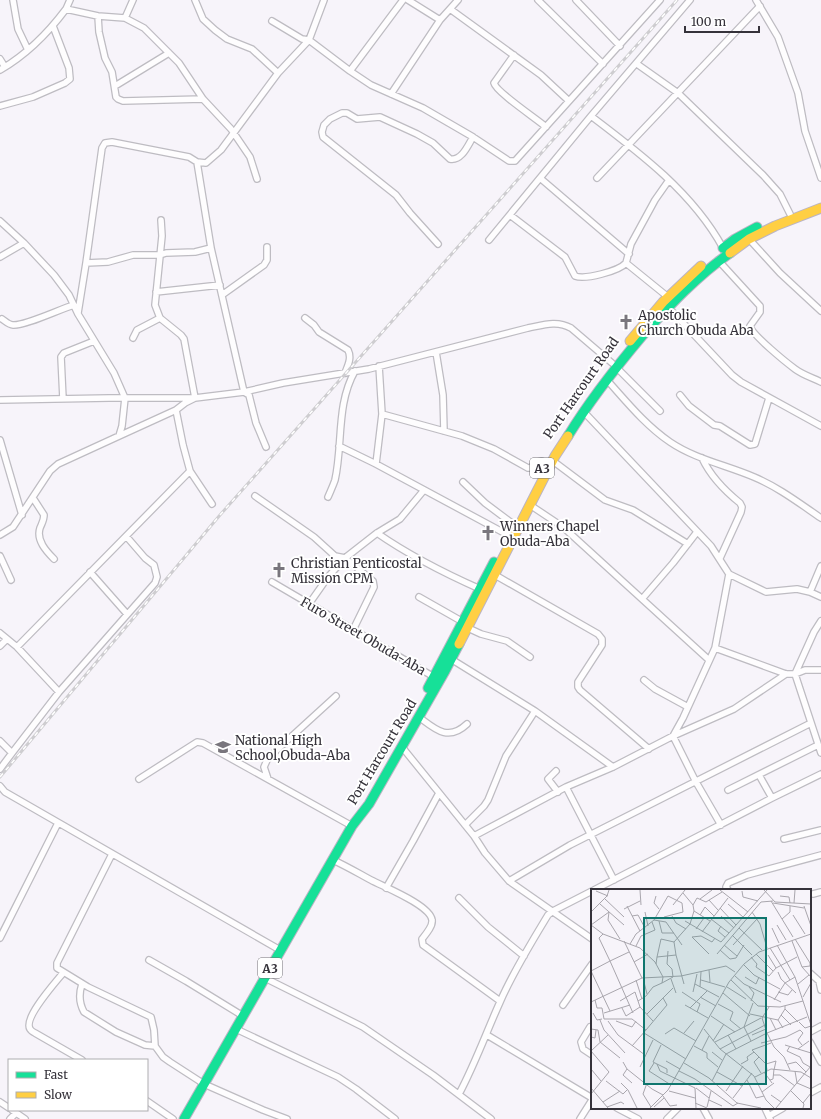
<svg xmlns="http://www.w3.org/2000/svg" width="821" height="1119" font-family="Merriweather,serif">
<rect width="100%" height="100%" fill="#f7f4fa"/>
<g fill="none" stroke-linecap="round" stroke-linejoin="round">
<defs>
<path id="street" d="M13 0 18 29 28 50
M195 0 203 19 215 30 227 39 252 49 278 73
M408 0 440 20
M538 0 603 64
M576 0 620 46
M756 0 778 37 798 93 805 131 821 178
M66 9 70 0
M450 9 541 75 569 101
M98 16 99 32 105 58 112 72 116 97 118 99 123 101 203 99
M125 18 133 0
M272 21 302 39 309 40 350 71 371 85 423 108 473 137 509 161H515L660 0
M514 55 494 83C496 92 537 119 546 127
M0 59 5 67
M637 64 678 93 763 175 780 194 790 214
M0 70C26 55 48 33 66 9L98 16 125 18 144 28 179 63 203 99 231 129 250 157 257 179
M350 71 403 0
M115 86 169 53
M391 94 440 20 458 0
M0 106 33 97 65 83 70 79 69 68 53 26
M591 116C640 153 693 193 723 248
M197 162 206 163 221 150 278 73 309 40 324 0
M540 178 629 254
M597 178 760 6
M510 215 565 257 575 276C585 280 619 271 626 263L631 244 655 200 669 180
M0 221 24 243 54 275 69 295 78 314 114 373 125 398 122 426 119 436 58 464 50 471 13 527 0 535
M749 239 780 273 821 311
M489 240 591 116 690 0
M438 244 410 213 396 195 323 137 322 132 324 125 330 119 342 113H347L357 119 380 117 417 134 433 143 450 159C462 161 468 145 473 137
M0 257 24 243
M718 260 760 306V312L750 326C752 335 787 363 795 369 803 375 813 378 821 382
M86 263 102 148 105 143 112 142 189 157 197 162 211 248
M626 263 668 297
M156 292 220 285
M222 295 264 265 267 260V247
M668 307 732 375 741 382 821 426
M78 313 86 263 108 262 133 255H160L166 253 195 252 211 248 244 392 249 395 256 423 266 447
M305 318 314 325 319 332 348 350C352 358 348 365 345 373
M2 319C5 321 9 325 13 325 25 326 60 309 74 305
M133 338 137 330 160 318
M436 352 443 395 444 431
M616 367 660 411
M607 380C626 401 645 425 670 442 695 459 726 465 754 477 778 487 799 503 821 518
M680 395 689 406 714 425 720 426 750 445 755 444 769 398
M63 399 61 357 64 353 94 341
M0 400 109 398H195L244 392 283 383 369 369 528 328C543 325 557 320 571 328L612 363
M176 410 183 445 190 471 212 504
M583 411 711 546 729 574 766 592 797 589 810 592 821 597
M382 414 462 436 494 449 528 468H530L538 462 542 461 545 463
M119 436 176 410 185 403 195 398 184 339 181 335 160 318 155 305 162 236 161 220
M0 440 22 515
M339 446 376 464 508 535
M702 458C710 475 725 491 740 503L742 507 741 512 720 558
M553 461 605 500 633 510 688 544
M376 464 382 414 379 366
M463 482 485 503 513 524
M255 496 314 537 335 556 345 558 373 581 374 587 353 630
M328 497C330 492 333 486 335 480 343 445 336 404 355 371
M33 498 44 515C44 520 42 523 40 528 36 540 46 551 54 559
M530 505 563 527 709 660
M377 533C410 556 444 573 480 589
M0 556 11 580
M90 572 127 614
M495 575 598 634 602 639V645L578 682V687L580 690 649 749
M272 582 434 677
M810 592 821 566
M419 597 463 622
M642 599 673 563 697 532
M309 604 328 577 345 558 377 533 400 519 424 490
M821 621 814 632 795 674 821 753
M468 628 481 634 507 641 530 657
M0 633 17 647 59 692
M0 646 7 639
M17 647 190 471
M715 648 786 674H795L805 670H821
M451 659 535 711 613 767
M644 680 655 689 688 707
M419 717C435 729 448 742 467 724
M0 741 12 753 0 769
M402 747 474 836 485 853 509 881 592 939
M12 753 59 692 155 583 157 577 154 565 145 558 126 536
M556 771 548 779 558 792
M759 775 772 798
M139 779 197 742 203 743 352 826
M268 779 264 767 268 758 336 696
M0 786 5 792 280 950
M566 787 614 880
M728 790 818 745
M465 825 484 806 488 800 506 756 535 711
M721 825 696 782 673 736 734 709 786 674
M474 836 566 787 613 767 673 736 683 718 715 648 729 574
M784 839 821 830
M112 854 57 963V968L88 987 151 1017 154 1030 155 1046 163 1057 170 1062 204 1084 263 1110 287 1119
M333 860C346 866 358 873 371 880 384 887 430 905 432 920 433 926 426 934 422 939L423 945 500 1001
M509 881 570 845 811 723
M386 888 413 841 439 793
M594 890 772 798 821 774
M728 890 726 887 728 883 747 875 821 855
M813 894 821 892
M459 898 488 927 524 956
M0 938 58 823
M149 960 186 981 243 1016
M63 973C56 982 23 1018 30 1029 31 1031 33 1032 35 1033L82 1060
M810 973 819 981 821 990
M265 978 363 1027 433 1075 491 1119
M82 984C79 993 79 1003 84 1012L116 1032 145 1045 155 1046
M563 1005 592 964
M590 1027 581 1042 583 1049 592 1055
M236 1029 338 1077 356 1089 395 1119
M810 1032 821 1026
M487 1035 592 1098
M810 1042 821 1062
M810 1093 821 1087
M459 1094C475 1064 486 1033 500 1002 513 972 531 943 548 915L553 911 592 891
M147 1101 173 1119
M0 1102 9 1108
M617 1108 638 1119
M703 1108 709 1119
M765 1108 770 1119
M12 1110 25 1119
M769 1116 783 1108
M10 1119 16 1113
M580 1119 592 1100
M667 1119 678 1108"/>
<path id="fast" d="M723 248 735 239 757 227
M568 436C590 400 616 367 643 335 670 305 697 276 730 253
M428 688 494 562
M184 1119 352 826 369 804 445 671 459 644"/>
<path id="slow" d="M730 253 749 239 775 226 821 208
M630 341 663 302 701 266
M459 644 555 456 568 436"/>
</defs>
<!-- street casing -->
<use href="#street" stroke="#bebcc2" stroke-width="8"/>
<!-- fast casing -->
<use href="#fast" stroke="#bbb4c4" stroke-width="11"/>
<!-- slow casing -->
<use href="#slow" stroke="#bbb4c4" stroke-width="11"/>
<!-- street -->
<use href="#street" stroke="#fefdfe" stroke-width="5.5"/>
<!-- fast -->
<use href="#fast" stroke="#16e098" stroke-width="9"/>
<!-- slow -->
<use href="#slow" stroke="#ffcf43" stroke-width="9"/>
<defs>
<path id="rail" d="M0 777 220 515 677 0"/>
</defs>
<!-- rail casing -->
<use href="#rail" stroke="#cecdd0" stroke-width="3"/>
<!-- rail -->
<use href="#rail" stroke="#fff" stroke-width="1.5" stroke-dasharray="4.5" stroke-linecap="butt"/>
</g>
<!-- icons -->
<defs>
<symbol id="church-bare" viewBox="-9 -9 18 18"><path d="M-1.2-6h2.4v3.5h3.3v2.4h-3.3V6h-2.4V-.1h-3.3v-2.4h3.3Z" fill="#79767d" stroke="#fff" stroke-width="2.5" paint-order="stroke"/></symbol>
<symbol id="school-bare" viewBox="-9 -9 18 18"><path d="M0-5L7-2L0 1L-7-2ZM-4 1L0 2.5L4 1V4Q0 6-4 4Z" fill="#79767d" stroke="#fff" stroke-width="2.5" paint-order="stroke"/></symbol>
</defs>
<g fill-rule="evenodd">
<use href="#church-bare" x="615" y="311" width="22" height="22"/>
<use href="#church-bare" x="477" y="522" width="22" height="22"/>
<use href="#church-bare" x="268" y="559" width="22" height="22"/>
<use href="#school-bare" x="212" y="736" width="22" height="22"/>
</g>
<g text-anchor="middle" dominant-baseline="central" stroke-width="4" stroke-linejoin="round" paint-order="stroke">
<!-- shield labels -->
<g fill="#fff" stroke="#727075" stroke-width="1">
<rect x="530" y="458" width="24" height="20" rx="3"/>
<rect x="258" y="958" width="24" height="20" rx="3"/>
</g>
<g font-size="12" font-weight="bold" fill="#35323a">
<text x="542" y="468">A3</text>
<text x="270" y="968">A3</text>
</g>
<!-- poi labels -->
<g font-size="13" fill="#35323a" stroke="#fff" text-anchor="start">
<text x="638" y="315">Apostolic<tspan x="638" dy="15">Church Obuda Aba</tspan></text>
<text x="500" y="526">Winners Chapel<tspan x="500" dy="15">Obuda-Aba</tspan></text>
<text x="291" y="563">Christian Penticostal<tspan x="291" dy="15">Mission CPM</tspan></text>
<text x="235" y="740">National High<tspan x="235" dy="15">School,Obuda-Aba</tspan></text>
</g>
<!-- street labels -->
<g font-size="13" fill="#35323a" stroke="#fff">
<text transform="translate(581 388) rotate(-55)">Port Harcourt Road</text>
<text transform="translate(363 636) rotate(30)">Furo Street Obuda-Aba</text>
<text transform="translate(382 752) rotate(-59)">Port Harcourt Road</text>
</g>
</g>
<!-- overview -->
<g transform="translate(591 889)">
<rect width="220" height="220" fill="#f7f4fa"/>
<path fill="none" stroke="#a9a6ad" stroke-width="1" d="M49 1 50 16M129 1 157 23M173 1 184 13 220 15M5 2 17 7M151 2 152 8 167 12M65 7 63 14 68 20M189 7 198 8 199 14M14 10 33 28M109 10 121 1M118 11 127 21M180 12 202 48M182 14 213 19M203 14 204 1M9 15 33 36M137 15 152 28M82 16 94 1M102 16 106 9 115 13 131 3M36 17 49 42M213 17 220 37M129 19 145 36M33 20 49 12M103 22 119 32M0 23 16 7 18 1M18 23 17 31 29 50M54 23 57 37M161 23 169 35 176 59M109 26 114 18 123 27M202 26 214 45M41 27 47 26 54 39M81 27 85 34 95 40M130 27 143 39M73 28 92 23 91 14 77 7M120 30 138 44M191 30 199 23V17M63 31 77 7M68 32 71 44H83M94 32 130 53 176 1M0 36 12 45 49 59 64 73 72 88 71 94 62 98 55 107 47 112M0 36 18 23M186 36 195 51M130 37 127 42 134 48M148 39 171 61M181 39 188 54M105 40 113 29M111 43 137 9M12 45 8 49 19 72 38 63M141 46 161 66M204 50 219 74V77L211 78M33 52 51 89M201 52 211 78 220 88M83 53 99 35 103 22 102 16 92 4M39 55 45 45 63 31 75 33 91 56M133 56 146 67M142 56 166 30M186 56 204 88 220 136M45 57 50 47 64 41 61 33M179 59 199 91M129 61 139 70 145 69 153 56M118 65 101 48 110 47 121 53 124 49M126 65 170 13 182 12M165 65 182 82M177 66 185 79M66 68 70 50 83 53 85 66M160 68 166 75 165 78 178 87 185 79 206 68M43 73 57 65M65 75 66 68 85 66 93 95M153 76 163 86 189 100M118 81 119 93M187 83 190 90 205 104M144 87 153 95 190 113M154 88 165 95 168 88M80 90 85 104M45 91 51 110M110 91 134 98M140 91 167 117 189 118 212 112M53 93 56 105M71 94 82 88 81 80 76 75 77 62M104 95 128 108M207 95 218 86M109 98 110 83M136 98 155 110M158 98 163 104 160 112M91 103 109 115 106 123M102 103 106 85M187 103 197 106 201 101M132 104 159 127M109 108 125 117M212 108 220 94M4 111 6 119H11L13 130H41L55 141 41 157M183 111 194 94 204 88M29 112 44 103 49 118 35 127 31 119M0 113 51 89 90 87 135 77 144 83M127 115 142 123 139 131 150 140M94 116 117 129M49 118 62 132M178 118 171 129 176 144 183 158 193 168 199 181M99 119 116 102M194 120 207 133M19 122 0 82 19 72 42 124M2 124 6 131 11 130M13 124 39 116M56 125 82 99M159 125 187 131 192 139M190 126 200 136M120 127 144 143M179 129 185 141M9 131 13 141 34 164M187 131 194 120V117M17 132 27 146 54 166M25 132 41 138 45 132M208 133 214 139 220 137M0 140 7 141 9 153 29 169M113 140 129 160 163 187 175 211 183 219M55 141 76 116 72 109M53 144 95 170M93 144 103 132M74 145 83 139 105 152M137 146 145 160M161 146 175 140M0 148 4 149 5 141M122 152 133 135M160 152 153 138 170 129M124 153 153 138 162 114M170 154 195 148 209 141 212 144 207 151 211 156M70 156 62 173 76 180V184M194 156 220 164M103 157 116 164V169L127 178M199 157 196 162 209 168 212 174 219 178M129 160 174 136M207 160 218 152M111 161 118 147M0 162 18 183 0 205M0 162 17 146M121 163 131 171M168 168 163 173 170 184M75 172 89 180M32 173 36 180 61 200 72 206M63 174 58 182 80 196M93 174 118 189 146 214 170 219M66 175 69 182 104 199 105 219M150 175 157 171 156 168 163 163M175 175 185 172 183 181M197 175 205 173 215 183M49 178 62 151M0 180 10 192M36 180 32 186 41 194M176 181 175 175 161 161 180 154M88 182 104 190 142 217 147 214M204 182 206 194 220 200M126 183 151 197M173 183 181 194M182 186H189L204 197M164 188 180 180 210 183 220 189M156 191 165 209 173 207M179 191 182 190 183 180M15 192 32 205 36 201M121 192 135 165 176 144 216 128M30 194 37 201 46 219M56 194 52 205 60 218M0 199 17 219M105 199 118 209M78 202 104 209M135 202 152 177M200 202 213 215 212 219M171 203 183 194M180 206 190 213M72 207 79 217 86 216M142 209 161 184M118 211 131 217M12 213 29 202M104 214 116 219M212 214 220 204M16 218 30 213 33 215M63 218 73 209M116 218 120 202M59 219 77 201 138 93 153 75 168 63 220 45M185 219 220 177"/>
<path fill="#0f766e" fill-opacity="0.15" stroke="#0f766e" stroke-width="2" d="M53 29H175V195H53Z"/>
<rect width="220" height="220" fill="none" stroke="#35323a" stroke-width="2"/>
</g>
<!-- legend -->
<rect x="8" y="1059" width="140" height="52" fill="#ffffff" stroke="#aeadb0"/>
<rect x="16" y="1072" width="20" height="6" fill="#16e098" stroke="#aeadb0"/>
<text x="44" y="1079" font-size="12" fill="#35323a">Fast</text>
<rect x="16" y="1092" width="20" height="6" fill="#ffcf43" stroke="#aeadb0"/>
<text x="44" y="1099" font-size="12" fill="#35323a">Slow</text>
<!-- scale -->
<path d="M685 26v6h74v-6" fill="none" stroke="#35323a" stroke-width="2"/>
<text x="691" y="26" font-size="12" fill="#35323a" stroke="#ffffff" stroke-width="3" paint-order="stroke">100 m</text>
</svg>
